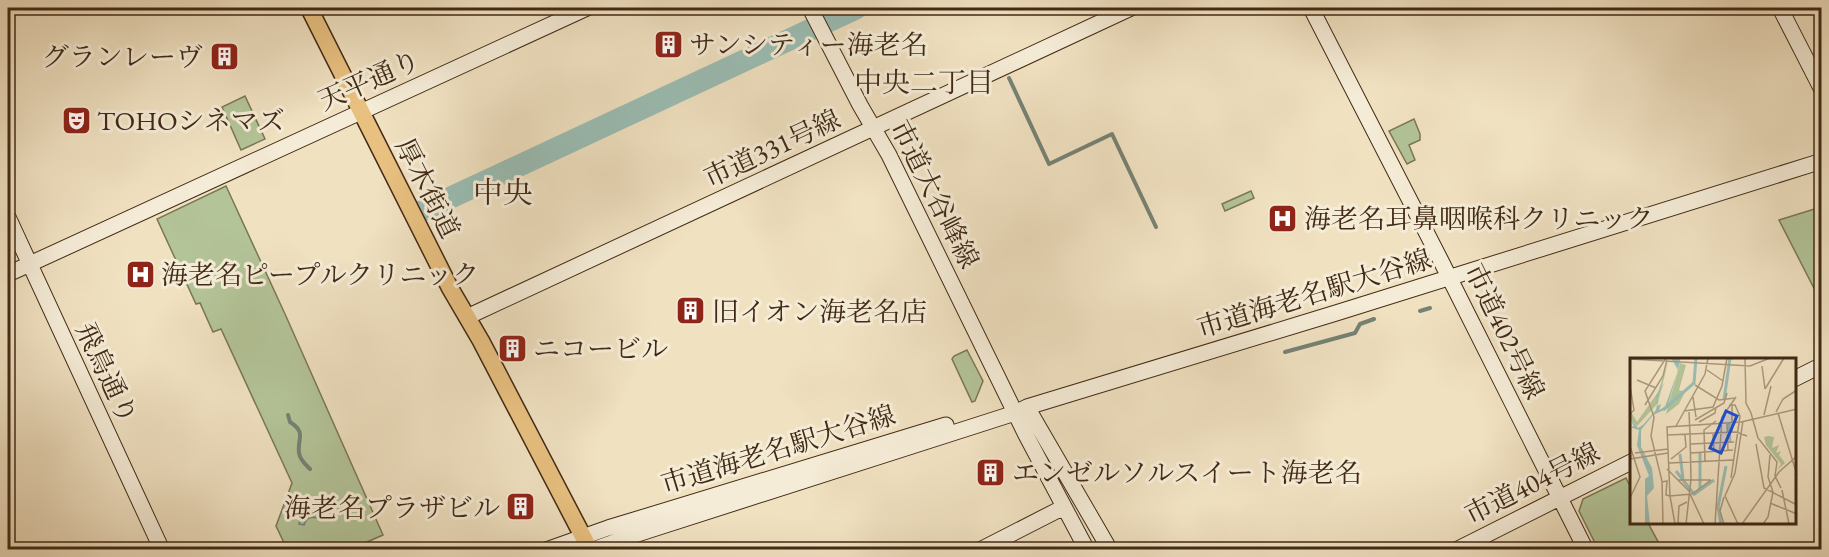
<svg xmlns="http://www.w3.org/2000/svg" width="1829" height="557" font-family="'EB Garamond','Noto Serif JP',serif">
<rect width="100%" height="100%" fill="#f0e1c1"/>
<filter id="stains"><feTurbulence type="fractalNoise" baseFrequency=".00333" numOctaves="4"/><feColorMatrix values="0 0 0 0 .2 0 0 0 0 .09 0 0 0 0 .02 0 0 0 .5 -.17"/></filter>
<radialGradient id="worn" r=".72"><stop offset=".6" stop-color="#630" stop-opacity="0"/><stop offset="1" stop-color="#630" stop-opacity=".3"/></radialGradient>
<!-- green -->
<path fill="#b3c498" stroke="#7a7756" stroke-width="1.5" d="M245 96 265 139 241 150 222 107Z
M1414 119 1420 134V140L1409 145 1415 160 1407 164 1389 131Z
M226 186 285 314 383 535 367 542 370 549H287L276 526 292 483 221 329 213 332 200 303 196 304 157 219Z
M1251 191 1254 198 1225 211 1222 204Z
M1821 207H1822L1821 302 1779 220Z
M967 350 983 381 975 401 972 402 952 359 954 356Z
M1626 478 1631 488V522L1648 523 1662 549H1598L1579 511 1583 499Z"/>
<!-- water -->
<path fill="#9abdb4" stroke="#768274" stroke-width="1.5" d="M313 500 319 501 323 512 319 519C312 515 306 518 304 525L299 524 302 513 306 509 313 512 316 509 317 505Z"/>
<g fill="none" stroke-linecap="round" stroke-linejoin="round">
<!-- stream -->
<path stroke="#768274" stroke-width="4" d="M1009 78 1049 164 1112 134 1156 227
M1420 311 1430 308
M1285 352 1355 333 1360 324 1374 319
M288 415 290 422C307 433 297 438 299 453 300 460 306 465 310 469"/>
<!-- river -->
<path stroke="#9abdb4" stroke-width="22" d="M424 210 857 8"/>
<defs>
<path id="secondary" d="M810 8 860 105 889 155 1026 435 1087 550
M1311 8 1440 259 1586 550
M1780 8 1822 90
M8 217 162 550
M8 274 587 8
M467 317 1131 8
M1794 379 1822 365
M1027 407 1110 550
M546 550 608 528 946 425
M592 550 628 537 1015 413 1027 407 1336 313 1822 161
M980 550 1064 507
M1456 550 1631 462"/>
<path id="primary" d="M309 8 450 288 481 341 590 550"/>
</defs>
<!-- secondary casing -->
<use href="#secondary" stroke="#412a15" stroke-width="17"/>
<!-- primary casing -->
<use href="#primary" stroke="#412a15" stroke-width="19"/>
<!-- secondary -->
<use href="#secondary" stroke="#f5ecd7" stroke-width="15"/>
<!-- primary -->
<use href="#primary" stroke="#e8c080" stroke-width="16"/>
</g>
<!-- icons -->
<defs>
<symbol id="building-square" viewBox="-11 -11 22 22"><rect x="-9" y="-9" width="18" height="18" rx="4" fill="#8f2418" stroke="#f5ecd7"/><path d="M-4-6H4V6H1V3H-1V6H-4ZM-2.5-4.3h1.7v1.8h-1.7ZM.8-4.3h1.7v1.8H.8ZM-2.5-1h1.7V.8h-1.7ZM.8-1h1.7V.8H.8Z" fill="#fff"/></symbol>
<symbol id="theatre-square" viewBox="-11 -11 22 22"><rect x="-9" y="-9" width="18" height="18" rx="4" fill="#8f2418" stroke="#f5ecd7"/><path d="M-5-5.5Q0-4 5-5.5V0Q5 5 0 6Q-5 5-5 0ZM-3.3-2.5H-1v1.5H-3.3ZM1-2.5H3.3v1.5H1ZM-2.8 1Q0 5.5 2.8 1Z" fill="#fff"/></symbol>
<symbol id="hospital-square" viewBox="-11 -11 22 22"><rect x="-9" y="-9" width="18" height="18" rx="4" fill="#8f2418" stroke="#f5ecd7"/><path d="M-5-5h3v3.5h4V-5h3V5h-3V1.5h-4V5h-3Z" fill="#fff"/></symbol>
</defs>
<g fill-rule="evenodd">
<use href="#building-square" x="652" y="28" width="33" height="33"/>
<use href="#building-square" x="208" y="40" width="33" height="33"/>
<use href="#theatre-square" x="60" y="104" width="33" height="33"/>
<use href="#hospital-square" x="1266" y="202" width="33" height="33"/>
<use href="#hospital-square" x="124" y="258" width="33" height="33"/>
<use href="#building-square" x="674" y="294" width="33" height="33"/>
<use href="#building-square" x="496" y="332" width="33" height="33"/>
<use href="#building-square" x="974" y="456" width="33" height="33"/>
<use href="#building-square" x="504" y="490" width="33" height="33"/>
</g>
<g text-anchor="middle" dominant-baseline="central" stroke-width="6" stroke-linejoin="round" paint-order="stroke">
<!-- poi labels -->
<g font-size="27" fill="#412a15" stroke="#f5ecd7" text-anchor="start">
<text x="689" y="44">サンシティー海老名</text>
<text x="203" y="56" text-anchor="end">グランレーヴ</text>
<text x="97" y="120">TOHOシネマズ</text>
<text x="1304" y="218">海老名耳鼻咽喉科クリニック</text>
<text x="161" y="274">海老名ピープルクリニック</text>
<text x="712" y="311">旧イオン海老名店</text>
<text x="533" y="348">ニコービル</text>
<text x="1012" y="472">エンゼルソルスイート海老名</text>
<text x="500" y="507" text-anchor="end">海老名プラザビル</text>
</g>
<!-- street labels -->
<g font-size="27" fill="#412a15" stroke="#f5ecd7">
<text transform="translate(369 80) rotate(-24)">天平通り</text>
<text transform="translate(772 148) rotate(-25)">市道331号線</text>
<text transform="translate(428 188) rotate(63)">厚木街道</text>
<text transform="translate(935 194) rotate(63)">市道大谷峰線</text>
<text transform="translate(1314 293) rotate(-17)">市道海老名駅大谷線</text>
<text transform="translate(1505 331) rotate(64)">市道402号線</text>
<text transform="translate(107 373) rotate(65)">飛鳥通り</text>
<text transform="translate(778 449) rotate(-17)">市道海老名駅大谷線</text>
<text transform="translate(1532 483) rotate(-27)">市道404号線</text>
</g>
<!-- neighbourhood labels -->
<g font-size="28" fill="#412a15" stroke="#f5ecd7">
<text x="924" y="82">中央二丁目</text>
</g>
<!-- quarter labels -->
<g font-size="30" fill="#412a15" stroke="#f5ecd7">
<text x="503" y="192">中央</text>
</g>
</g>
<!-- overview -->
<g transform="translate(1630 358)">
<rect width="166" height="166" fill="#f0e1c1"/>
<path d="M38 4 28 45 7 68 0 61V52L7 64 28 34ZM50 5 56 7 49 32 55 34 49 46 36 56ZM138 78 144 79 142 90 149 87 146 95 151 93 149 97 155 105 147 112 151 106 136 87 134 79Z" fill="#b3c498"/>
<path d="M41 0H50V4L38 47 34 52 23 57 11 72V89L22 110 24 130 17 138 20 166H15V121L19 118 7 87 9 72 0 69 4 68 0 61 8 70 13 67 26 52 27 46 26 42V38L35 24 26 42 28 44 27 48 31 46 29 52 35 49 48 12Z" fill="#9abdb4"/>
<path fill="none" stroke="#9abdb4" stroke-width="3" d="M94 42 100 0M33 52 64 25 66 0M99 65 100 84M50 96 53 121M46 113 63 135M70 131V94M63 137 84 122M91 166 88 149 96 108"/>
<path fill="none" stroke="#aa987c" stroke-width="1.5" d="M115 0 116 45 121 55M0 1 120 8 140 0M132 8 135 31M77 12 93 23M7 22 26 30M65 27 89 42 105 40M0 28 4 52 0 56M135 31 154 0M63 39 66 59M15 47 33 18 37 2M99 47H105L110 58 101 120M102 47V74M54 53 83 49 92 28 97 0M59 54 60 76M146 54 153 41 167 32M121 55 128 80 147 104 145 118 151 130M148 55 167 117M134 57 141 28M65 62 94 45 97 35M69 64 85 55 86 49M97 65 98 93M46 68 75 16 78 0M83 75 84 94M37 77 106 74 117 78M61 86 104 84M126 86 134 130 167 147M0 88 10 119 0 140M5 95 38 91M61 95 103 92M0 101 38 95M41 101 56 89 55 77M75 103 74 72 86 63M39 105 103 102M37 111 59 133M48 122H81M32 124 37 123 36 137 40 138M152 132 159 166M60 136 74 166M62 136 81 122M62 136 40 138 37 69 111 64 167 51M40 138 45 166M140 145 167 156M33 166 32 123 21 78 24 59 15 33 36 0M52 166 48 165 49 148 57 144M56 166 61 121 60 76M85 166 92 59 106 39M94 166 90 153 94 139M108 166 95 138 105 115 113 63M112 166 149 114 167 98M133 166 138 159 143 134 138 119 140 97"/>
<path fill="#1d4ed8" fill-opacity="0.15" stroke="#1d4ed8" stroke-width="3" d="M96 53 107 58 91 95 80 90Z"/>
<rect width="166" height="166" fill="none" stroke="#412a15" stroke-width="3"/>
</g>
<!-- margin -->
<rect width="1829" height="557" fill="none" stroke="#f0e1c1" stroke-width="30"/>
<rect x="9" y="9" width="1811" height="539" fill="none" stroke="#412a15" stroke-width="3"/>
<rect x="15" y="15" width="1799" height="527" fill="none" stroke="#412a15" stroke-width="1.5"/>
<rect width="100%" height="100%" filter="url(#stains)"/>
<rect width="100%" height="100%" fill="url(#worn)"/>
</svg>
